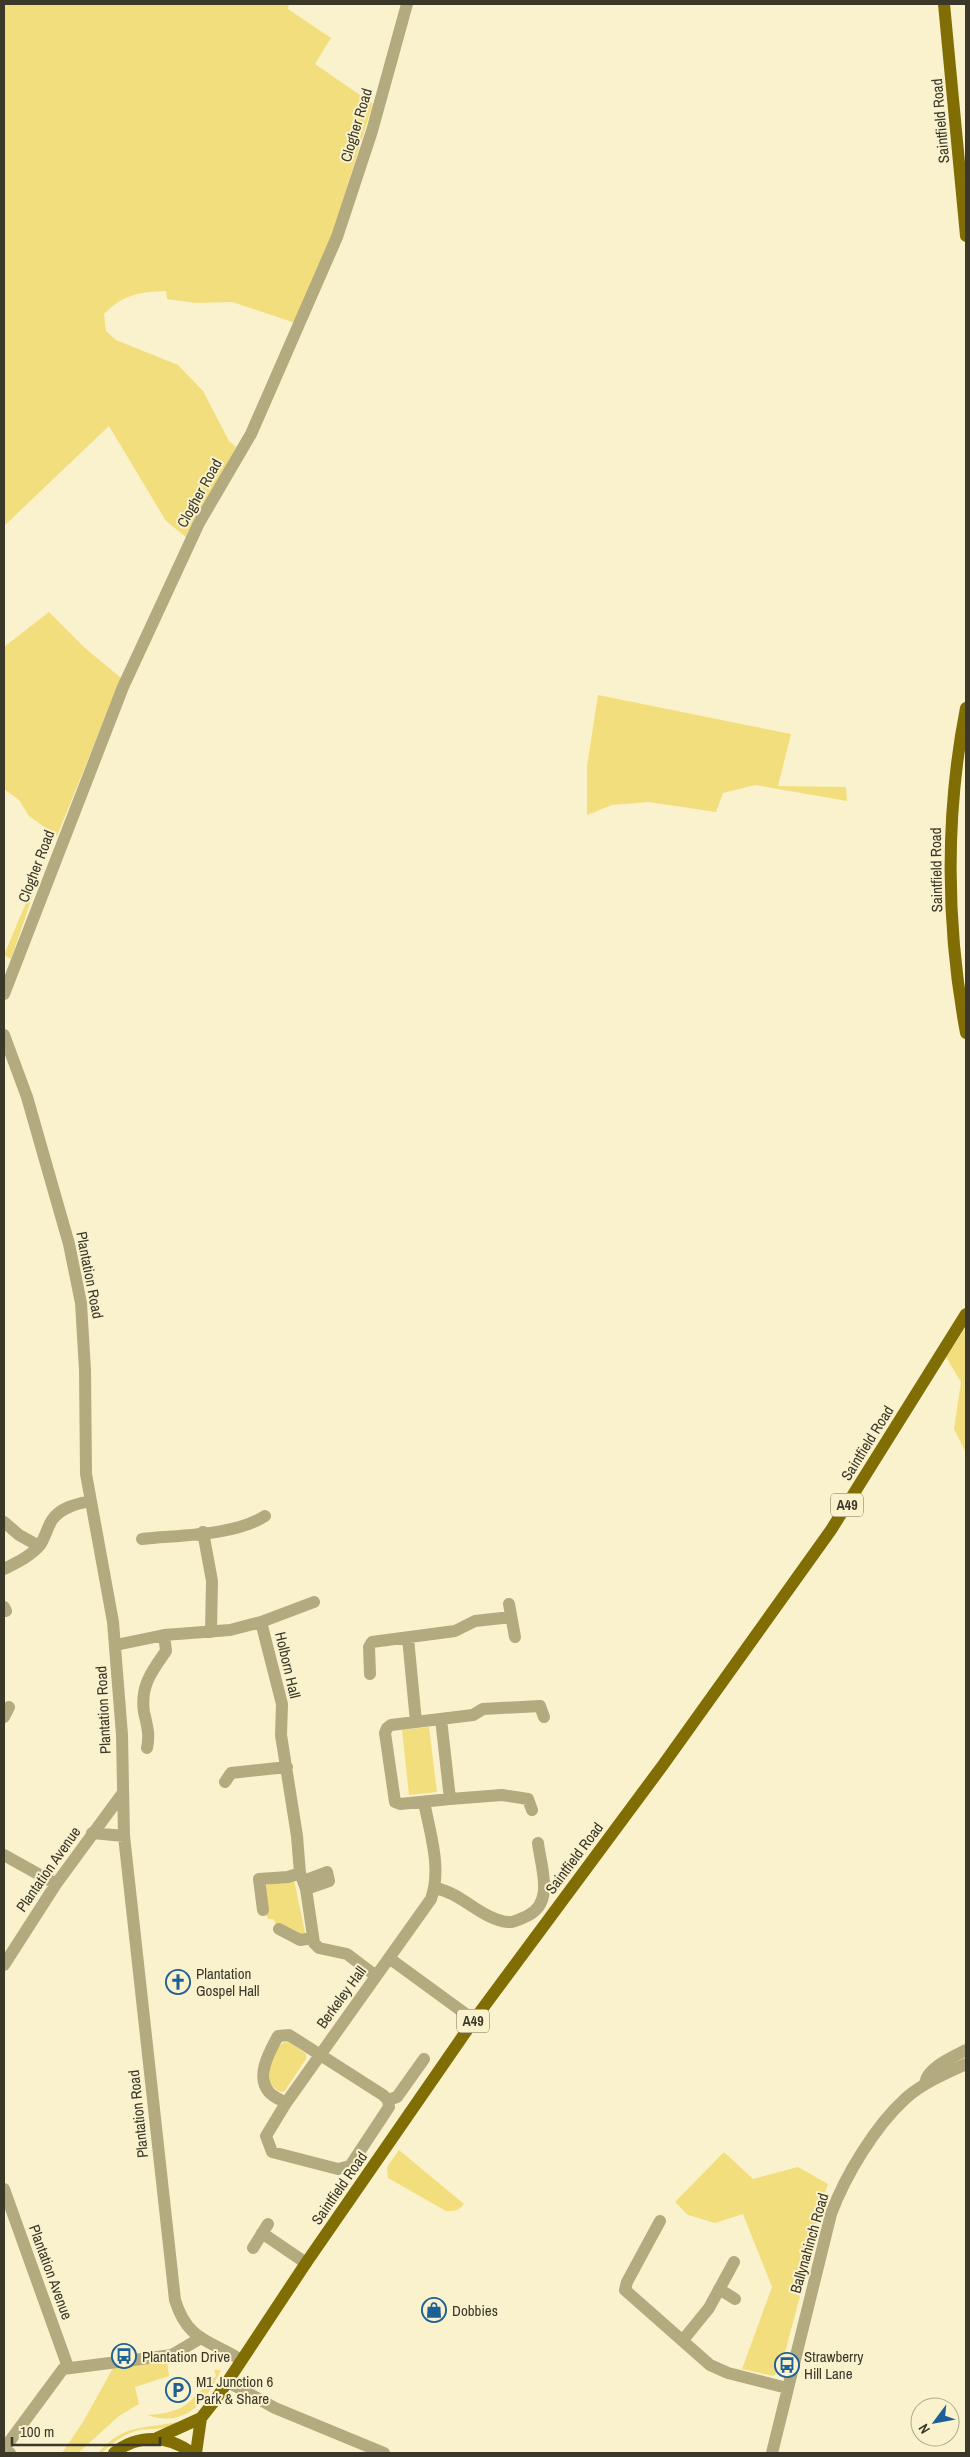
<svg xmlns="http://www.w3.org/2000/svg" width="970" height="2457" font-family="'Archivo Narrow',sans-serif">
<rect width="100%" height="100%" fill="#faf2cd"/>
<!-- green -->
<path fill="#f3de7d" d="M4 4H289L288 9 331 38 315 64 373 104 333 232 295 323 232 302 195 303 167 299 166 291C139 292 124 294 104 314L106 331 116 340 178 365 203 391 229 441 236 447 187 538 166 521 109 426 4 526Z
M49 612 85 648 121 678 57 836 29 816 19 800 4 789V647Z
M598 695 791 734 778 786 846 787 847 801 755 785 723 793 716 812 648 802 612 805 587 815V766Z
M33 895 11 959 4 955 28 898Z
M966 1327V1453L954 1429 961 1382 946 1357Z
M429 1727 437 1792 409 1795 402 1730Z
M294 1880 306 1937 277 1926 273 1919H268L265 1912V1885Z
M288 2041 306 2054V2059L284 2092 278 2091 270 2084C270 2068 269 2047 288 2041Z
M399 2150 464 2204C459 2211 454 2211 446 2211L388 2178 387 2167Z
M724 2152 753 2179 798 2167 828 2184C815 2220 812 2260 793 2293L800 2296 780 2371 773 2376 742 2369 772 2287 743 2214 715 2223 688 2215 675 2202Z
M167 2360 169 2376 135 2387 139 2404 119 2416 78 2453H62L83 2422 113 2368Z
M214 2370H221C205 2403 186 2428 147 2415 188 2413 188 2401 216 2376Z
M177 2422C168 2431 151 2428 139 2430 124 2434 113 2442 102 2453H98C123 2424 143 2429 177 2422Z"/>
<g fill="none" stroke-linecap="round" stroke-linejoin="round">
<!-- minor -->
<path stroke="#b3aa80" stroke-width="12" d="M4 994 123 687 199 523 251 434 337 237 372 131 407 4
M4 1035 27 1097 69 1244 81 1303 85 1370 86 1474 113 1622 122 1735 124 1836 175 2300C188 2342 210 2340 241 2360
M4 1522 19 1535 39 1546
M203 1532 212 1581 211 1632
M142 1539C179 1535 234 1536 265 1516
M4 1569C16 1563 31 1556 40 1545 45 1538 47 1528 52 1520 60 1508 76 1504 90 1501
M509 1604 515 1637
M4 1607 6 1611
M261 1622 282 1704 281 1735 297 1836 300 1873 306 1889 314 1943 319 1948 347 1954 376 1976
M408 1638 416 1722
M116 1645 164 1635 230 1630 261 1622 314 1602
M370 1674 369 1647 372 1642 455 1631 475 1621 511 1617
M4 1717 9 1707
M441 1719 450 1799 400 1804 395 1802 385 1733 387 1728 391 1725 473 1715 483 1709 540 1706 544 1717
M147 1748C150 1734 147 1726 144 1712 140 1686 152 1671 166 1651L164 1635
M225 1782 231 1773 287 1767
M450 1799 502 1795 528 1799 532 1810
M92 1833 124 1836
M4 1855 56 1884
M303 1881 327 1872 329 1881 306 1889
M435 1888C462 1893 481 1919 508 1922 513 1923 522 1918 527 1916 555 1903 541 1868 538 1843
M263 1910 259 1879 288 1877 300 1873
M279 1929 300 1940 313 1938
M389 1958 474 2020
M4 1965 56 1884 122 1794
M925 2083C928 2067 953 2057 966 2050
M388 2100 389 2107 350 2166 338 2169 272 2152 266 2136 286 2103 431 1899C442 1869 430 1833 424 1802
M286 2103C281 2100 273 2097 269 2092 255 2076 270 2051 278 2036L289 2035 383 2095 388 2100 397 2097 424 2059
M4 2189 68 2367
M660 2221 627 2282 625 2290 710 2365 728 2373 787 2388
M262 2233 306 2263
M253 2248 268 2224
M719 2289 735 2299
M683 2340 709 2308 734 2262
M228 2382 275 2408 384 2453
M10 2453 4 2449 63 2369 172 2355 199 2339
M772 2453 831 2214C845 2176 875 2126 906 2098 923 2083 946 2073 966 2064"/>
<!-- major -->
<path stroke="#806d03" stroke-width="12" d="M944 4 966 236
M966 708C945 814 946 926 966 1033
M157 2438 201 2418 216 2399 306 2263 474 2020 663 1765 831 1530 966 1314
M114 2453C138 2434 168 2435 192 2453
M196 2453 201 2418"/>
</g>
<!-- icons -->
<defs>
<symbol id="church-ring" viewBox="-11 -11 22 22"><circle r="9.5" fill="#faf2cd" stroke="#1e6095" stroke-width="1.5"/><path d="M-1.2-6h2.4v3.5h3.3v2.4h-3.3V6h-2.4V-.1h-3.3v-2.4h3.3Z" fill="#1e6095"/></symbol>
<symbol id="shop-ring" viewBox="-11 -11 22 22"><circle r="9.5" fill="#faf2cd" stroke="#1e6095" stroke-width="1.5"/><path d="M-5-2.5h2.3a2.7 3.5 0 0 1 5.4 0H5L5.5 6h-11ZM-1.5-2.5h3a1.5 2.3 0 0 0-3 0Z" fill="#1e6095"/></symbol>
<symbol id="bus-ring" viewBox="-11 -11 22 22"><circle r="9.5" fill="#faf2cd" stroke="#1e6095" stroke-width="1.5"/><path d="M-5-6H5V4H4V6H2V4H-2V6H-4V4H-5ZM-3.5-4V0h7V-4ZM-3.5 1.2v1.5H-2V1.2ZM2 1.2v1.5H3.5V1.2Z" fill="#1e6095"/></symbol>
<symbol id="parking-ring" viewBox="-11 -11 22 22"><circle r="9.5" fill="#faf2cd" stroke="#1e6095" stroke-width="1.5"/><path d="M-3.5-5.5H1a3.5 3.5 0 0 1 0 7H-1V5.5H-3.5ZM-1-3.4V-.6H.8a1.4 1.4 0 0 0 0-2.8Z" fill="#1e6095"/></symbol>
</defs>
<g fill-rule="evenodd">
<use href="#church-ring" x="164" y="1968" width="28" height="28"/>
<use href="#shop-ring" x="420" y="2296" width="28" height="28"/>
<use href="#bus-ring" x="110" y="2342" width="28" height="28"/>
<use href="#bus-ring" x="773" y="2351" width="28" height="28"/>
<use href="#parking-ring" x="164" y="2376" width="28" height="28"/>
</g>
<g text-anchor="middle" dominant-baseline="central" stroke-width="4" stroke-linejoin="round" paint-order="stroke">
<!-- shield labels -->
<g fill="#faf2cd" stroke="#74705b" stroke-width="1">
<rect x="831" y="1493.5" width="32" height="23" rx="4"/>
<rect x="457" y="2009.5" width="32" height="23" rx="4"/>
</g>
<g font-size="14" font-weight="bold" fill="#3b382a">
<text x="847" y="1505">A49</text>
<text x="473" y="2021">A49</text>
</g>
<!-- street labels -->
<g font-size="15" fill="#3b382a" stroke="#faf2cd">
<text transform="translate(940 121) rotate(-95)">Saintfield Road</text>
<text transform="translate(356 125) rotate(-73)">Clogher Road</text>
<text transform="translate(199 493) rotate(-61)">Clogher Road</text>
<text transform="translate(36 866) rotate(-69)">Clogher Road</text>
<text transform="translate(936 870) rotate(-91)">Saintfield Road</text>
<text transform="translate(90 1275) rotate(79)">Plantation Road</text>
<text transform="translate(867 1443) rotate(-58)">Saintfield Road</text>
<text transform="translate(288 1665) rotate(77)">Holborn Hall</text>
<text transform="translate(103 1710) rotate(-93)">Plantation Road</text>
<text transform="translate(574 1858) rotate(-53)">Saintfield Road</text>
<text transform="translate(48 1869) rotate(-55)">Plantation Avenue</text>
<text transform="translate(341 1997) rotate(-54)">Berkeley Hall</text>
<text transform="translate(138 2114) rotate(-96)">Plantation Road</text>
<text transform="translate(339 2188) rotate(-55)">Saintfield Road</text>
<text transform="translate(809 2243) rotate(-74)">Ballynahinch Road</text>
<text transform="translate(51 2272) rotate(70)">Plantation Avenue</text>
</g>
<!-- poi labels -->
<g font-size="15" fill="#3b382a" stroke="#faf2cd" text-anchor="start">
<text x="196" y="1973">Plantation<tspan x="196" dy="17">Gospel Hall</tspan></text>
<text x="452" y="2310">Dobbies</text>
<text x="142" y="2356">Plantation Drive</text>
<text x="804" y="2356">Strawberry<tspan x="804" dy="17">Hill Lane</tspan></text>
<text x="196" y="2381">M1 Junction 6<tspan x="196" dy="17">Park &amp; Share</tspan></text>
</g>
</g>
<!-- border -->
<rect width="970" height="2457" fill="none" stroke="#3b382a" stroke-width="10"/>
<!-- north arrow -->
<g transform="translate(935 2422) rotate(238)"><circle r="24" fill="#faf2cd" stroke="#aea88c"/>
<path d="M0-4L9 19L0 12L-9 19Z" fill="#1e6095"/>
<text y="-8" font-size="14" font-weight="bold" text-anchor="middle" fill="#3b382a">N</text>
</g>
<!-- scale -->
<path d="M12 2437v8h148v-8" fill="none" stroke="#3b382a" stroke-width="2.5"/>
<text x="20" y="2437" font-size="15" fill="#3b382a" stroke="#faf2cd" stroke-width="4" paint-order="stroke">100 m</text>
</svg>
